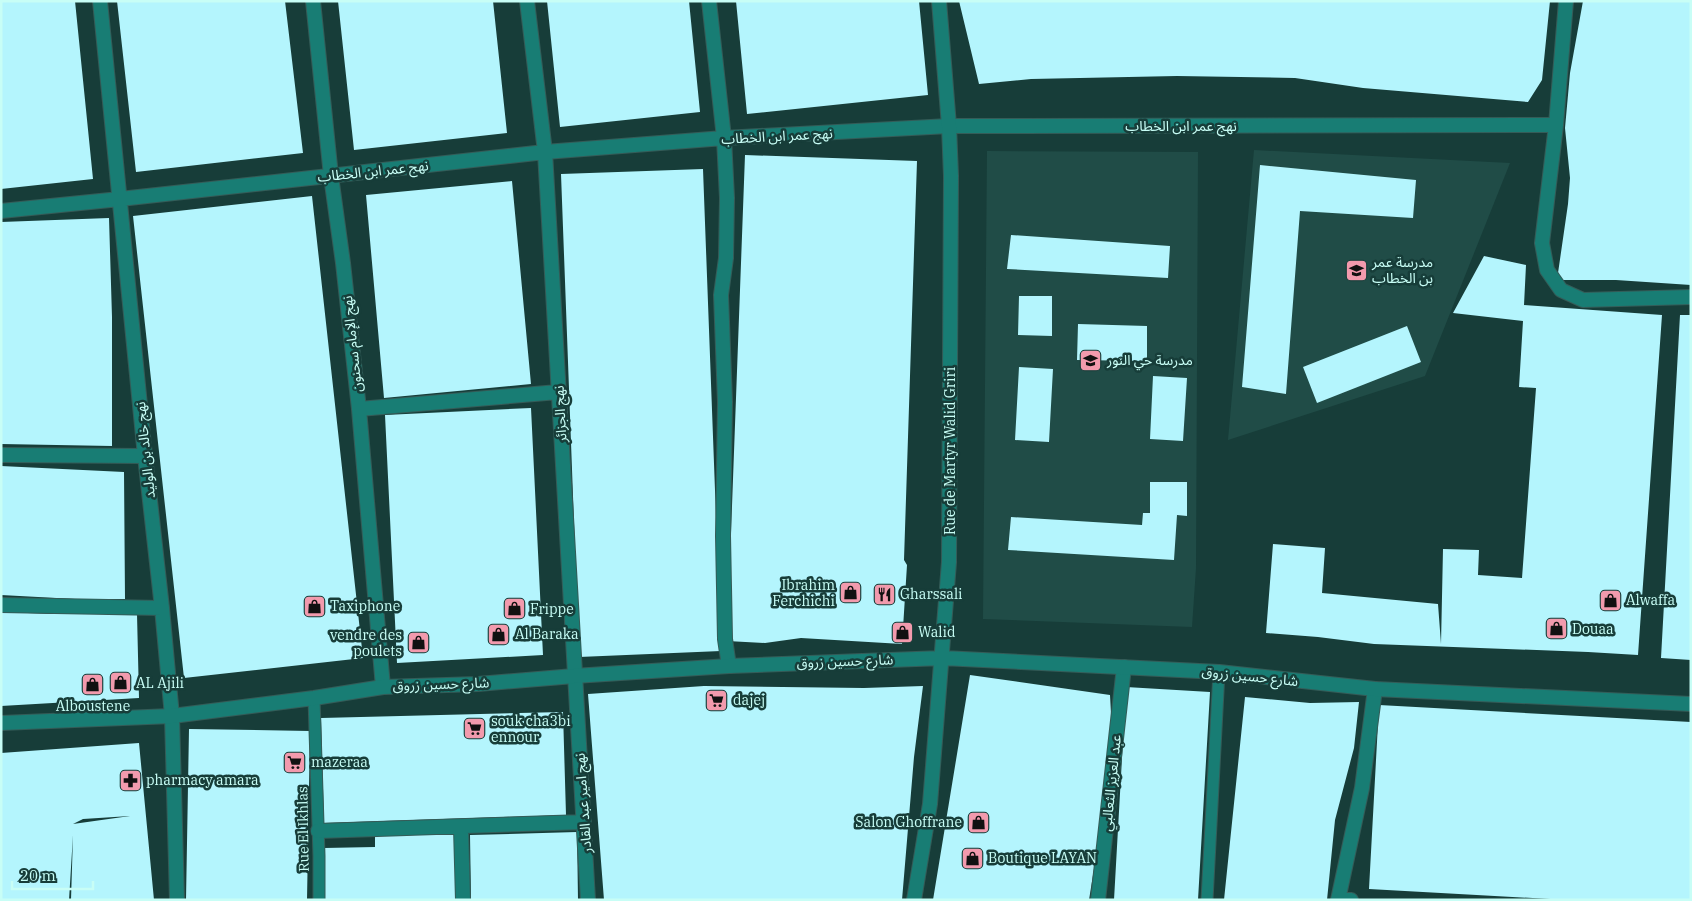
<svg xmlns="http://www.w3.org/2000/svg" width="1692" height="901" font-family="'IBM Plex Serif','Noto Sans Arabic',serif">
<rect width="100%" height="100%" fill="#173d39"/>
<!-- built -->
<path fill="#204c47" d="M1254 150 1510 163 1425 376 1228 440Z
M987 151 1198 152 1196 568 1192 627 983 619Z"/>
<!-- building -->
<path fill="#b4f5fd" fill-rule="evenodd" d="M1 1H75L93 179 1 189Z
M117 1H285L303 153 136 172Z
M338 1H493L507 133 354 150Z
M547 1H689L700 112 560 127Z
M736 1H919L928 95 747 114Z
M959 1H1550L1542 80 1528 102 1363 88 1295 78 1177 76 1031 79 979 84Z
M1583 1H1691V285L1616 280H1557L1568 204 1570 178 1565 128 1570 73Z
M745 155 917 161 904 560 907 565 902 644 801 638 765 643 727 641Z
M1260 165 1416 180 1413 218 1300 211 1286 394 1242 387Z
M703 169 721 651 579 657 561 174Z
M512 181 531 384 384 398 366 195Z
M312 196 363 658 184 678 133 216Z
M109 218 112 317V446L1 444V222Z
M1011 235 1170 246 1168 278 1007 269Z
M1484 256 1526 265 1524 305 1662 315 1638 655 1588 652 1374 644 1318 637 1266 633 1273 544 1325 548 1322 593 1438 604 1441 644 1443 549 1479 550 1478 575 1522 578 1536 388 1519 387 1523 321 1453 313Z
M1019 296H1052V336L1018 335Z
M1680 315H1691V660L1661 658Z
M1078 324 1147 326V361L1077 360Z
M1407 326 1421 362 1317 403 1303 367Z
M1019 367 1053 369 1049 442 1015 440Z
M1153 376 1187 378 1183 441 1150 439Z
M531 408 543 655 397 663 385 415Z
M1 466 124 472 125 599H75L1 595Z
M1150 482H1187V516L1177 515 1174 560 1008 550 1011 517 1142 525 1143 513H1150Z
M1 612 54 614H137L139 698 1 706Z
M970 675 1110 695 1113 750 1089 900H933Z
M704 686 864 688 923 686 914 757 902 900H604L588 694Z
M1126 687 1210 692 1198 900H1114Z
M1245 697 1310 703 1359 702 1354 748 1335 820 1327 900H1224Z
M1379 705 1691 722V900H1568L1369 889Z
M563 712 566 815 324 823 321 718Z
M189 729 310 731 307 900H186Z
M139 743 154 900H71L73 835 69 900H1V753ZM130 816 73 824 83 819Z
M577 832 578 900H471L470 835Z
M455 834 456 900H325L324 848 375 847V836Z"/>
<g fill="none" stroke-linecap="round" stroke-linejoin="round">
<defs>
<path id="service" d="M314 698 319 856V900
M1207 900 1219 672"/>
<path id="minor" d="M100 1 145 456 162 608 172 716 177 900
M313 1 331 176 343 263 359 409 383 687
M527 1 545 152 588 900
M709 1 724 138 727 198 726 258 721 295 725 402 723 536 725 639 729 666
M1566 1 1556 125 1542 243 1547 270 1561 290 1583 300 1691 297
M1 211 120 199 545 152 724 138 949 126 1556 125
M359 409 558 392
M1 455 145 456
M1 605 162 608
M461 828 463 900
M318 831 584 822
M1338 899 1351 900
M1098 900 1124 667
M1338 900 1362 788 1375 689"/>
<path id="tertiary" d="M1 723 172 716 314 698 383 687 478 684 574 676 729 666 943 658 1219 672 1375 689 1691 704
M914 900 930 804 949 562 951 176 949 126 939 1"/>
</defs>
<!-- service casing -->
<use href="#service" stroke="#345c58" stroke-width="13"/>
<!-- minor casing -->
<use href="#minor" stroke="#345c58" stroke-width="16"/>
<!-- tertiary casing -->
<use href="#tertiary" stroke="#345c58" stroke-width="16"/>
<!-- service -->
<use href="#service" stroke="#187d74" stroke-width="11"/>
<!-- minor -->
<use href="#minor" stroke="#187d74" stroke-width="14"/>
<!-- tertiary -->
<use href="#tertiary" stroke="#187d74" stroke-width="14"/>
</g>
<!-- icons -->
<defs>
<symbol id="school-square" viewBox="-11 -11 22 22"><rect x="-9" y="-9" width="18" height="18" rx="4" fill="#f29aad" stroke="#173d39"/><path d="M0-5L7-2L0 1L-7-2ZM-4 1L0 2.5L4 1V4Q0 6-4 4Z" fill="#111"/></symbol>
<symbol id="shop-square" viewBox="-11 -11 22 22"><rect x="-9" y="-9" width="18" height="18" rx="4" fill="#f29aad" stroke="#173d39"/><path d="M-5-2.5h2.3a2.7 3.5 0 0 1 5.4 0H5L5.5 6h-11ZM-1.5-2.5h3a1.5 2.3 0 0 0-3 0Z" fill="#111"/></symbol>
<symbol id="restaurant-square" viewBox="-11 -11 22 22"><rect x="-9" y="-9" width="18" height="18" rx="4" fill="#f29aad" stroke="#173d39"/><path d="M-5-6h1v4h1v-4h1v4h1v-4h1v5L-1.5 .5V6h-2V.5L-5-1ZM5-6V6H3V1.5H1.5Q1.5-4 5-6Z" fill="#111"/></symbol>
<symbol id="supermarket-square" viewBox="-11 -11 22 22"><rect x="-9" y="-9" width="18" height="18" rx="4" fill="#f29aad" stroke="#173d39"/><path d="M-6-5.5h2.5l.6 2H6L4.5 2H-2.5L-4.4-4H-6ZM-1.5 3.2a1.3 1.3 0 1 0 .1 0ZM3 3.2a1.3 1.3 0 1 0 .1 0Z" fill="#111"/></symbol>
<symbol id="pharmacy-square" viewBox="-11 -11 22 22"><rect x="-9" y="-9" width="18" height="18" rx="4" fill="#f29aad" stroke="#173d39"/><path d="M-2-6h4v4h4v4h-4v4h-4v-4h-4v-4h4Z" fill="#111"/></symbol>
</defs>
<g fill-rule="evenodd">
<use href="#school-square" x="1344" y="258" width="25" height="25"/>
<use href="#school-square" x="1078" y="348" width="25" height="25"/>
<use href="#shop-square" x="838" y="580" width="25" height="25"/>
<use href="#restaurant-square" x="872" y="582" width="25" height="25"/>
<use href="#shop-square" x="1598" y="588" width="25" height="25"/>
<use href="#shop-square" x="302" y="594" width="25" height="25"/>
<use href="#shop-square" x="502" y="596" width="25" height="25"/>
<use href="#shop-square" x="1544" y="616" width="25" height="25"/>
<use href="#shop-square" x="890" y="620" width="25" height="25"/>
<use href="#shop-square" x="486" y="622" width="25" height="25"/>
<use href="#shop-square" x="406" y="630" width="25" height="25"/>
<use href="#shop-square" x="108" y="670" width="25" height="25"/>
<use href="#shop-square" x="80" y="672" width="25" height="25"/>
<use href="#supermarket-square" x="704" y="688" width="25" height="25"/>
<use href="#supermarket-square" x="462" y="716" width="25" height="25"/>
<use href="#supermarket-square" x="282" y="750" width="25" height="25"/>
<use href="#pharmacy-square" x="118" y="768" width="25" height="25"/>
<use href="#shop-square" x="966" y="810" width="25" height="25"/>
<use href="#shop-square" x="960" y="846" width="25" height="25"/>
</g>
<g text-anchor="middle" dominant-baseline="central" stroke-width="5" stroke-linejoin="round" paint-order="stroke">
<!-- street labels -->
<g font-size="14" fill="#c8fef6" stroke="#173d39">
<text x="1181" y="126">نهج عمر ابن الخطاب</text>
<text transform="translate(777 136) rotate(-3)">نهج عمر ابن الخطاب</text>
<text transform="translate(373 171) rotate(-6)">نهج عمر ابن الخطاب</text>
<text transform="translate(352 344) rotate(-96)">نهج الإمام سحنون</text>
<text transform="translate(560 414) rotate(-93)">نهج الجزائر</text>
<text transform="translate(145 450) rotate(-96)">نهج خالد بن الوليد</text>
<text transform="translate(950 451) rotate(-90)">Rue de Martyr Walid Griri</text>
<text transform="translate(845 661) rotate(-2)">شارع حسين زروق</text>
<text transform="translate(1250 676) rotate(6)">شارع حسين زروق</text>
<text transform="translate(441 684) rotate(-2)">شارع حسين زروق</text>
<text transform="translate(1111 783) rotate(-84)">عبد العزيز الثعالبي</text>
<text transform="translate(583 803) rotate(-94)">نهج امير عبد القادر</text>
<text transform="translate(303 829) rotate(-91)">Rue El Ikhlas</text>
</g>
<!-- poi labels -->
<g font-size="14" fill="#c8fef6" stroke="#173d39" text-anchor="start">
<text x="1372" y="262">مدرسة عمر<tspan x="1372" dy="16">بن الخطاب</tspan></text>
<text x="1107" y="360">مدرسة حي النور</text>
<text x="835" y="585" text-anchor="end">Ibrahim<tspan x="835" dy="16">Ferchichi</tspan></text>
<text x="900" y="594">Gharssali</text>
<text x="1626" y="600">Alwaffa</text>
<text x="330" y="606">Taxiphone</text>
<text x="530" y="609">Frippe</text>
<text x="1572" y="629">Douaa</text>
<text x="918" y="632">Walid</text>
<text x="515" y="634">Al Baraka</text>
<text x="402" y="635" text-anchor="end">vendre des<tspan x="402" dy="16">poulets</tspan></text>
<text x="136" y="683">AL Ajili</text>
<text x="733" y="700">dajej</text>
<text x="93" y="706" text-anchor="middle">Alboustene</text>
<text x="491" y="721">souk cha3bi<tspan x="491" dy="16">ennour</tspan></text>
<text x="311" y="762">mazeraa</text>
<text x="146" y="780">pharmacy amara</text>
<text x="962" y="822" text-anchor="end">Salon Ghoffrane</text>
<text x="988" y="858">Boutique LAYAN</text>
</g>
</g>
<!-- border -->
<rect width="1692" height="901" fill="none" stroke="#c8fef6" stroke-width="5"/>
<!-- scale -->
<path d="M12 881v8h81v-8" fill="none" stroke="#c8fef6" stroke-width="2.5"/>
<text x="20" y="881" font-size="15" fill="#c8fef6" stroke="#173d39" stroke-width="4" paint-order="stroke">20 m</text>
</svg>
